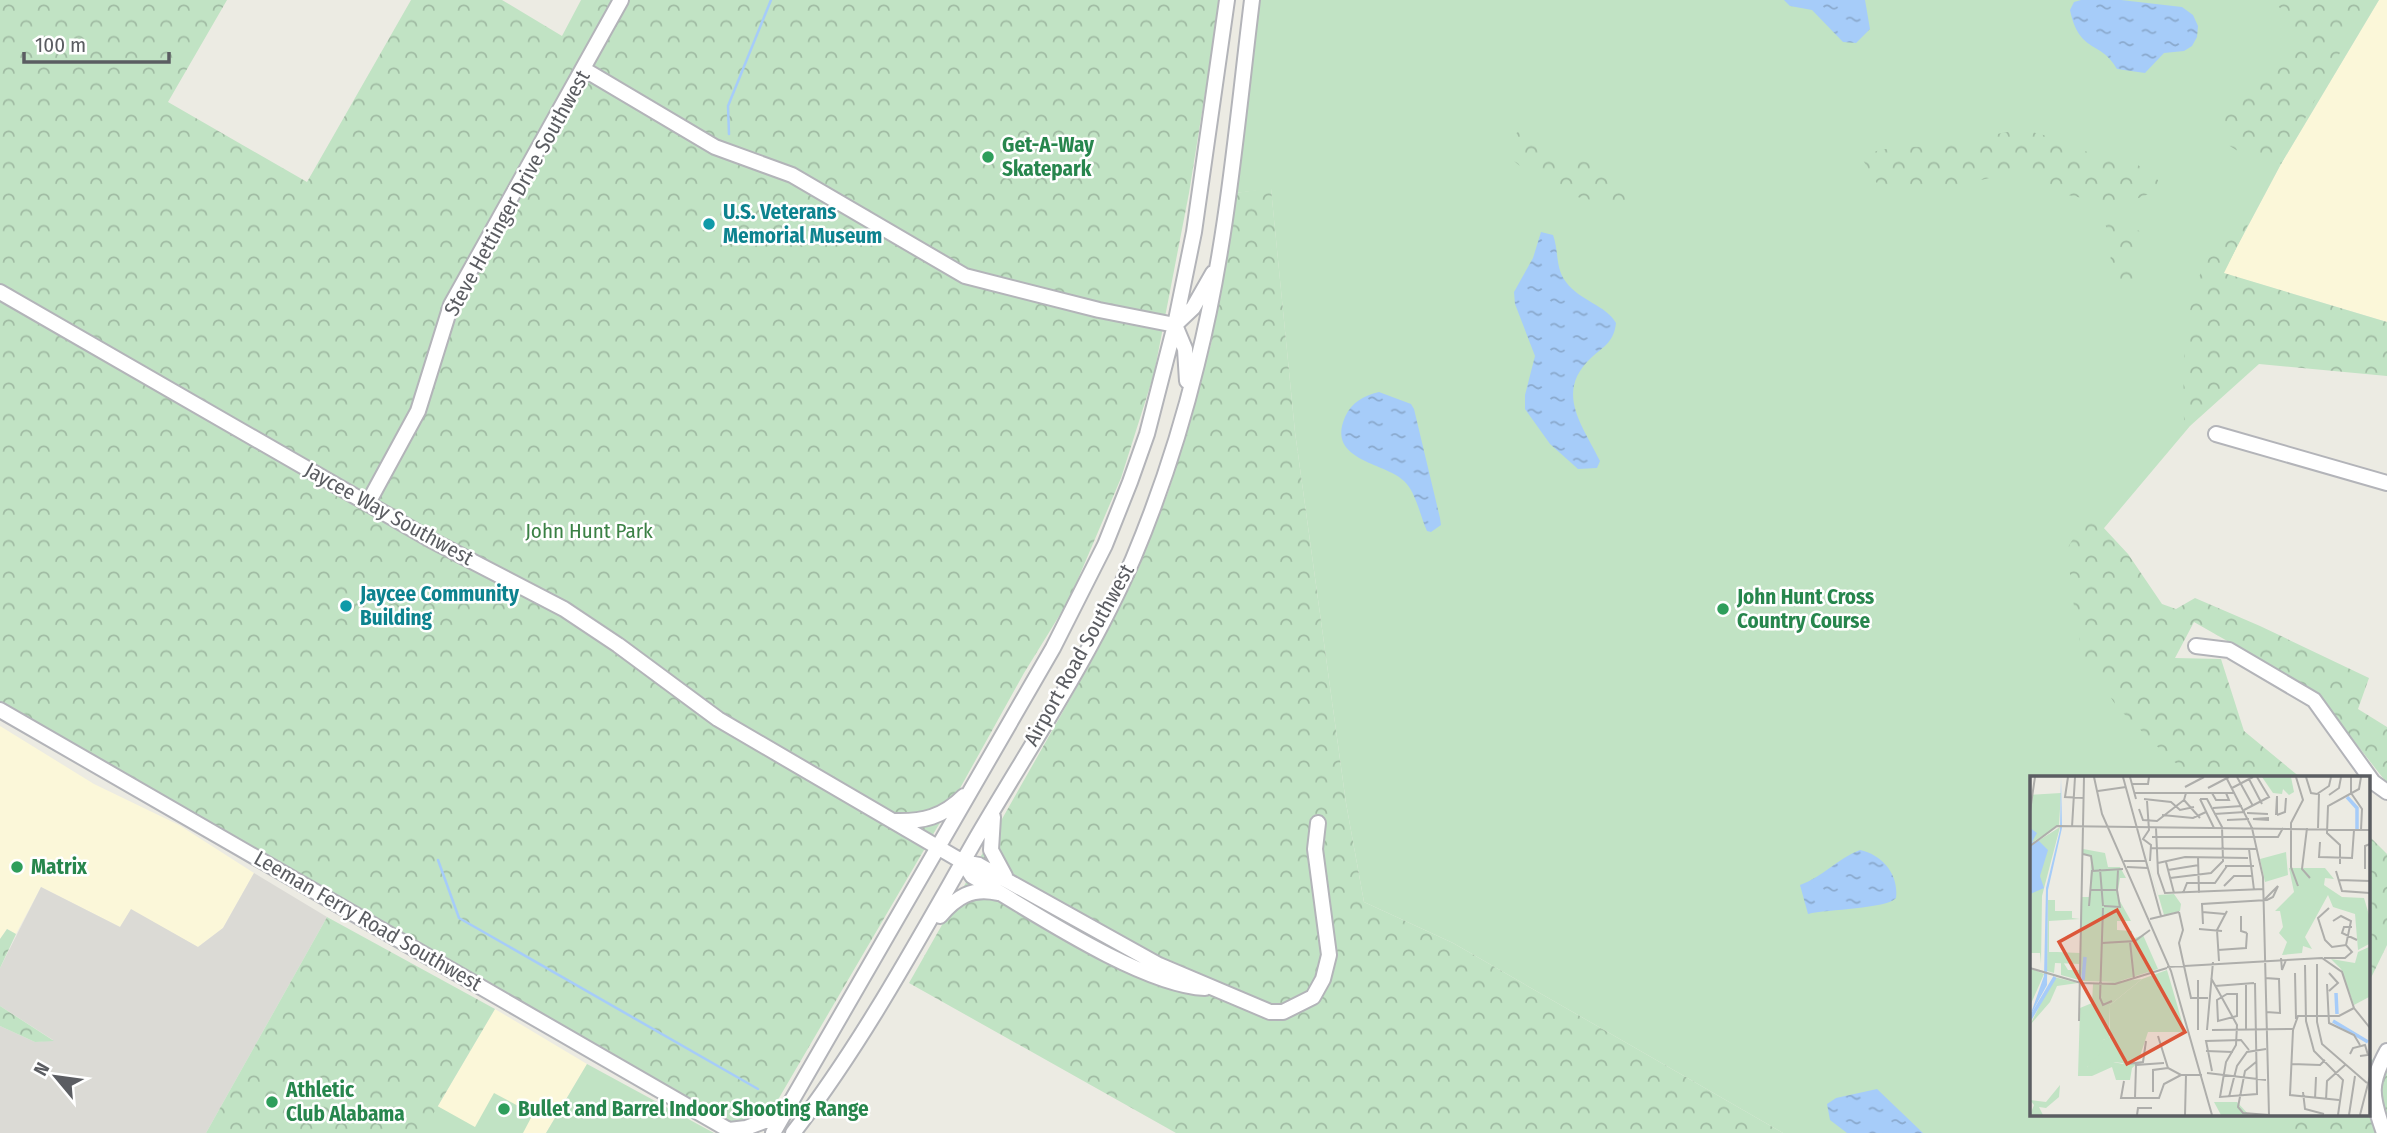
<svg xmlns="http://www.w3.org/2000/svg" width="2387" height="1133" font-family="'Fira Sans Condensed',sans-serif">
<defs>
<pattern id="forest-crowns" width="20" height="18" patternUnits="userSpaceOnUse" patternTransform="scale(1.75)"><rect width="20" height="18" fill="#c1e3c4"/><path d="M2 6a3 3 0 1 1 6 0M12 15a3 3 0 1 1 6 0" fill="none" stroke="#a0bba3"/></pattern>
<pattern id="water-ripples" width="26" height="14" patternUnits="userSpaceOnUse" patternTransform="scale(1.75)"><rect width="26" height="14" fill="#a6ccf9"/><path d="M2 4q2-2 4 0t4 0M15 11q2-2 4 0t4 0" fill="none" stroke="#8aa9cd"/></pattern>
</defs>
<rect width="100%" height="100%" fill="#ecebe3"/>
<!-- commercial -->
<path fill="#fbf7d9" d="M2379 0H2387V322L2223 273 2281 164Z
M0 726 94 784 179 825 254 873 223 928 198 947 131 910 120 927 41 887 16 934 7 929 0 939Z
M495 1009 587 1064 546 1133H422Z"/>
<!-- industrial -->
<path fill="#dbdad5" d="M254 873 327 917 206 1133H0V1026L35 1042 53 1040 0 1006V968L41 887 120 927 131 909 198 947 223 928Z"/>
<!-- grass -->
<path fill="#c1e3c4" d="M1259 0H2379L2281 164 2223 273 2190 426 2078 559 2289 778H2032V1114H2368V1057L2387 1068 2386 1133H1783L1453 943 1364 902 1346 803 1295 432 1271 189 1235 193Z
M587 1064 714 1133H546Z
M494 1093 533 1114 523 1133H415L432 1103 475 1127Z"/>
<!-- forest -->
<path fill="url(#forest-crowns)" d="M0 0H227L168 102 307 182 411 0H502L562 36 581 0H1220L1189 193 1154 374 1121 478 1069 600 1024 673 959 790 772 1110C760 1120 743 1125 728 1122L0 709Z
M2270 0H2368L2281 164 2274 158 2256 162 2228 145 2215 123 2224 100 2256 86 2276 62 2294 51C2292 27 2291 14 2270 0Z
M2024 130 2058 139 2101 158 2138 165 2158 180 2159 190 2136 199 2113 213 2142 233 2136 253 2133 283 2119 294C2102 279 2112 267 2111 247 2110 232 2101 212 2092 200L2063 194 2032 176 2002 175 1918 195 1881 190 1861 157C1892 141 1925 151 1959 143 1983 138 1998 132 2024 130Z
M1520 131 1562 156 1610 168 1636 196 1632 202C1576 204 1546 191 1505 153L1511 136Z
M1271 188 1295 432 1346 803 1364 902 1453 943 1783 1133H1176L909 983 1095 655 1140 565 1169 490 1211 344 1235 193Z
M2261 198 2224 273 2387 322V376L2259 364 2190 426 2184 420C2182 336 2184 250 2261 198Z
M2089 512 2128 554 2162 604 2176 609 2195 598 2260 626 2369 678 2358 709 2387 727V783C2371 763 2356 743 2340 724 2300 680 2245 651 2194 622L2175 658 2221 659 2244 731 2301 778H2194L2166 755 2117 707 2082 653 2074 607 2067 549Z
M2368 835 2387 854V945L2368 984Z
M327 917 495 1009 422 1133H206Z
M7 929 16 934 0 968V939Z
M0 1006 54 1041 35 1042 0 1026Z
M2387 1056V1133H2284L2285 1114H2368V1107L2372 1118Z"/>
<!-- water -->
<path fill="url(#water-ripples)" d="M1784 0H1865L1870 29 1856 43 1843 42 1812 10 1790 6Z
M2081 0H2121L2182 7 2193 15 2198 26 2197 37 2192 46 2184 51 2164 53 2145 73 2117 69C2101 40 2079 54 2070 10L2074 2Z
M1541 232 1553 235C1559 251 1555 268 1566 282 1580 301 1606 305 1616 323 1614 341 1605 346 1592 357 1554 392 1582 424 1600 461L1597 468 1578 469 1550 444 1525 409V395L1535 356 1515 304 1514 292 1533 258Z
M1379 392 1411 404 1414 409 1440 518 1441 525 1431 532 1427 531C1420 516 1416 492 1404 481 1384 462 1326 461 1345 417 1352 402 1363 396 1379 392Z
M1860 850C1883 855 1899 875 1896 898 1886 909 1828 909 1808 914L1800 885C1823 877 1838 858 1860 850Z
M1877 1089 1923 1133H1847L1830 1120 1827 1104 1836 1098Z"/>
<g fill="none" stroke-linecap="round" stroke-linejoin="round">
<!-- stream -->
<path stroke="#a6ccf9" stroke-width="2.5" d="M729 134 728 106 771 0
M438 860 459 918 758 1089"/>
<defs>
<path id="minor" d="M585 70 715 147 792 175 965 276 1099 310 1175 325
M0 292 431 540 564 609 618 645 718 719 963 862 979 865 1159 965 1270 1012H1283L1313 997 1323 979 1329 955 1315 849 1318 823
M1175 325 1193 308 1213 273
M1175 325 1185 349 1187 381
M2216 434 2387 483
M368 503 418 411 451 305 621 0
M2196 646 2229 650 2314 700 2373 782 2387 792
M0 710 734 1133
M993 817 991 850 1005 876
M894 821C923 822 943 817 964 796
M963 862 972 876C1030 910 1141 985 1205 988
M940 916C956 897 972 887 998 893
M729 1130 746 1128 783 1114
M2383 1130C2371 1095 2369 1084 2387 1051
M773 1133 1053 648 1105 545 1130 482 1147 434 1175 325 1194 232 1227 0
M793 1133C864 1041 919 938 977 837 1030 746 1091 656 1133 559 1159 497 1181 430 1197 364 1227 245 1237 122 1252 0"/>
</defs>
<!-- minor casing -->
<use href="#minor" stroke="#b3b4b9" stroke-width="18"/>
<!-- minor -->
<use href="#minor" stroke="#fff" stroke-width="14"/>
</g>
<!-- markers -->
<g fill="#2e9e5b" stroke="#fff" stroke-width="2.5">
<circle cx="988" cy="157" r="7"/>
<circle cx="1723" cy="609" r="7"/>
<circle cx="17" cy="867" r="7"/>
<circle cx="272" cy="1102" r="7"/>
<circle cx="504" cy="1109" r="7"/>
</g>
<g fill="#0f9aa8" stroke="#fff" stroke-width="2.5">
<circle cx="709" cy="224" r="7"/>
<circle cx="346" cy="606" r="7"/>
</g>
<g text-anchor="middle" dominant-baseline="central" stroke-width="5" stroke-linejoin="round" paint-order="stroke">
<!-- leisure labels -->
<g font-size="21" font-weight="bold" fill="#27864d" stroke="#fff" text-anchor="start">
<text x="1002" y="145">Get-A-Way<tspan x="1002" dy="24">Skatepark</tspan></text>
<text x="1737" y="597">John Hunt Cross<tspan x="1737" dy="24">Country Course</tspan></text>
<text x="31" y="867">Matrix</text>
<text x="286" y="1090">Athletic<tspan x="286" dy="24">Club Alabama</tspan></text>
<text x="518" y="1109">Bullet and Barrel Indoor Shooting Range</text>
</g>
<!-- street labels -->
<g font-size="21" fill="#5b5d62" stroke="#fff">
<text transform="translate(517 193) rotate(-61)">Steve Hettinger Drive Southwest</text>
<text transform="translate(389 514) rotate(29)">Jaycee Way Southwest</text>
<text transform="translate(1079 655) rotate(-61)">Airport Road Southwest</text>
<text transform="translate(368 921) rotate(30)">Leeman Ferry Road Southwest</text>
</g>
<!-- culture labels -->
<g font-size="21" font-weight="bold" fill="#0d838f" stroke="#fff" text-anchor="start">
<text x="723" y="212">U.S. Veterans<tspan x="723" dy="24">Memorial Museum</tspan></text>
<text x="360" y="594">Jaycee Community<tspan x="360" dy="24">Building</tspan></text>
</g>
<!-- park labels -->
<g font-size="21" fill="#3b8145" stroke="#fff">
<text x="589" y="531">John Hunt Park</text>
</g>
</g>
<!-- overview -->
<g transform="translate(2030 776)">
<rect width="340" height="340" fill="#ecebe3"/>
<path d="M256 76 258 99 235 106 230 83ZM18 124H25V135H42V142L50 143 19 145V176H27L38 194H49V204L31 199V187H25L24 197 17 195ZM311 193H339V221L324 229ZM137 194 155 256H118L110 280 100 288 84 286 62 299 57 291 73 264 80 261V229L112 203Z" fill="#c1e3c4"/>
<path d="M232 1H261L264 16 259 19 253 13 252 18 243 17ZM31 17 29 49 0 68V19ZM30 51 12 120 11 188 10 177H1L0 70ZM109 53 128 119 144 118 151 128 150 135 134 139ZM53 73 75 77 78 91H90L96 102H90L87 120 101 145H87V154L102 155V163L113 159 128 193 87 206 52 205 50 188 25 187 27 176 50 177 51 121H60L61 80 53 78ZM259 92H295L304 103 295 102 294 109 312 121 334 122 339 139V168L328 174 325 138 303 131 298 119 275 161 282 173 273 170 272 177 252 179 257 166 249 157 253 151 250 135H245L264 116ZM339 171V193H311L301 183 325 187 328 176ZM0 192 14 198 0 230ZM24 201 48 207 27 210 20 226 0 249ZM112 203 80 229 79 262 73 264 72 275 57 291 68 294 78 285 93 288 97 283 108 287 102 292 100 304H86L82 291 62 300H48L50 232 62 227 63 208ZM30 309 29 321 16 332 9 331 13 339H0L4 329 0 324 16 326ZM184 326H207L219 339H191Z" fill="#c1e3c4"/>
<path d="M31 1 32 52 18 114 17 209 0 240 14 200 16 112 30 54ZM0 52 7 57 2 66 9 65 18 74 10 100 14 112 0 118Z" fill="#a6ccf9"/>
<path fill="none" stroke="#a6ccf9" stroke-width="3.5" d="M317 21 327 32V53M53 204 55 181M306 217 307 238M0 243 25 201M303 245 338 266"/>
<path fill="none" stroke="#aeaeab" stroke-width="2" d="M38 1 35 21 54 22M64 1 72 38 141 195 182 339M93 1 131 140M100 1 106 23M196 1 222 52 233 101 239 339M207 1 223 30M266 1 273 24 261 47V91L268 110M276 1 281 17 287 18 299 10 301 1M321 1V17L332 33 331 54M219 3 232 28M102 8H118L119 1M155 11 174 1M178 12 199 1M202 12 223 1M68 15 96 11M105 17H205M182 17 186 24H199L196 17M299 19 309 12 311 1M114 23 141 26 150 34 164 31M170 23 184 52M154 24 170 42M117 25 119 54 113 63 121 69 120 85M183 32 212 30M109 33 113 44 127 45 154 24 156 17M214 34 239 21 227 1M0 35 5 1M217 37 238 38M184 38 215 36M132 39 163 42 176 36M246 39 247 20V39M247 39 255 36 256 22M197 44 219 43M239 44 223 43 239 42M42 51 45 1M126 52 128 97 135 117 234 113M277 52 272 93 280 102M288 52 289 18M122 61H248L253 52M290 66 289 81 322 82 324 54M0 70 27 50 340 54M121 72 227 73M219 73 224 114M53 78 61 80 63 94M168 81 169 117M94 85H116M136 86 144 117M128 87 155 81 218 82M310 88V69L297 57 298 30 329 13 331 1M195 90H224M97 91 118 92M70 93 73 130M335 93V70L340 68M138 94 169 89M306 95 312 115 340 117M140 102 181 97 193 85 192 51 177 23H170M309 104 340 105M194 110 204 100H223M60 114H87L88 94M153 117 157 107H185L197 90M59 130 62 95 93 93M74 130 90 131 87 114M73 132 70 222 73 229 82 225M149 136 153 154 149 167 161 222H178M172 136 195 138M211 140V155L217 157M120 143 149 136M303 145 311 140 321 145 316 169M173 148 172 128 237 124 243 121 248 110 234 124M322 151H314L312 157 327 164M169 153 192 155M100 166 104 203M72 167 105 165 120 154M188 174 216 172 217 157M251 182 252 194 256 184M294 182H315L322 176 316 169 302 171 295 164 288 142 299 132M189 185 187 154 197 135M287 188V246L292 268 337 307M275 189 276 245 284 275 313 304 308 339M137 191 292 182 312 196 324 232 340 252M0 192 51 207 85 208 137 192M265 197 266 243M299 197 308 207 299 215M181 202 207 249 206 269 196 286 190 321 227 318 225 207M235 202 249 203 250 237 236 236M216 208V254M297 208 299 247 324 259 330 269M185 210 224 207M197 218H207V240L188 245 187 224ZM49 245 54 1M168 254V204M177 254 183 186M182 254 263 253M128 260 138 292 151 299H172M176 275 203 276M320 278 323 272 335 269 338 279 330 280M226 286 215 295 208 331 213 337 239 339M97 288 113 286 116 265M262 288 290 289 295 284M182 295 176 265 211 264 219 274M177 297 236 304M94 305 91 322H129L134 308 151 299M123 316V294L138 292M273 316 275 333 294 338M199 321 207 290 217 276 236 273M105 322 106 289 134 287M285 323 286 301M296 324 297 305 315 289M309 324 260 319 263 254 268 240H309L324 232M107 339 108 332H122M155 339 156 299M319 339 325 300M330 339 340 300"/>
<path fill="#dc5639" fill-opacity="0.15" stroke="#dc5639" stroke-width="3.5" d="M87 134 155 256 97 288 29 166Z"/>
<rect width="340" height="340" fill="none" stroke="#5b5d62" stroke-width="3.5"/>
</g>
<!-- north arrow -->
<g transform="translate(56 1077) rotate(299)" stroke="#ffffff" stroke-width="5" paint-order="stroke">
<path d="M0-5L12 26L0 18L-12 26Z" fill="#5b5d62"/>
<text y="-10" font-size="19" font-weight="bold" text-anchor="middle" fill="#5b5d62">N</text>
</g>
<!-- scale -->
<path d="M24 52v10h145v-10" fill="none" stroke="#5b5d62" stroke-width="3.5"/>
<text x="35" y="52" font-size="21" fill="#5b5d62" stroke="#ffffff" stroke-width="5" paint-order="stroke">100 m</text>
</svg>
